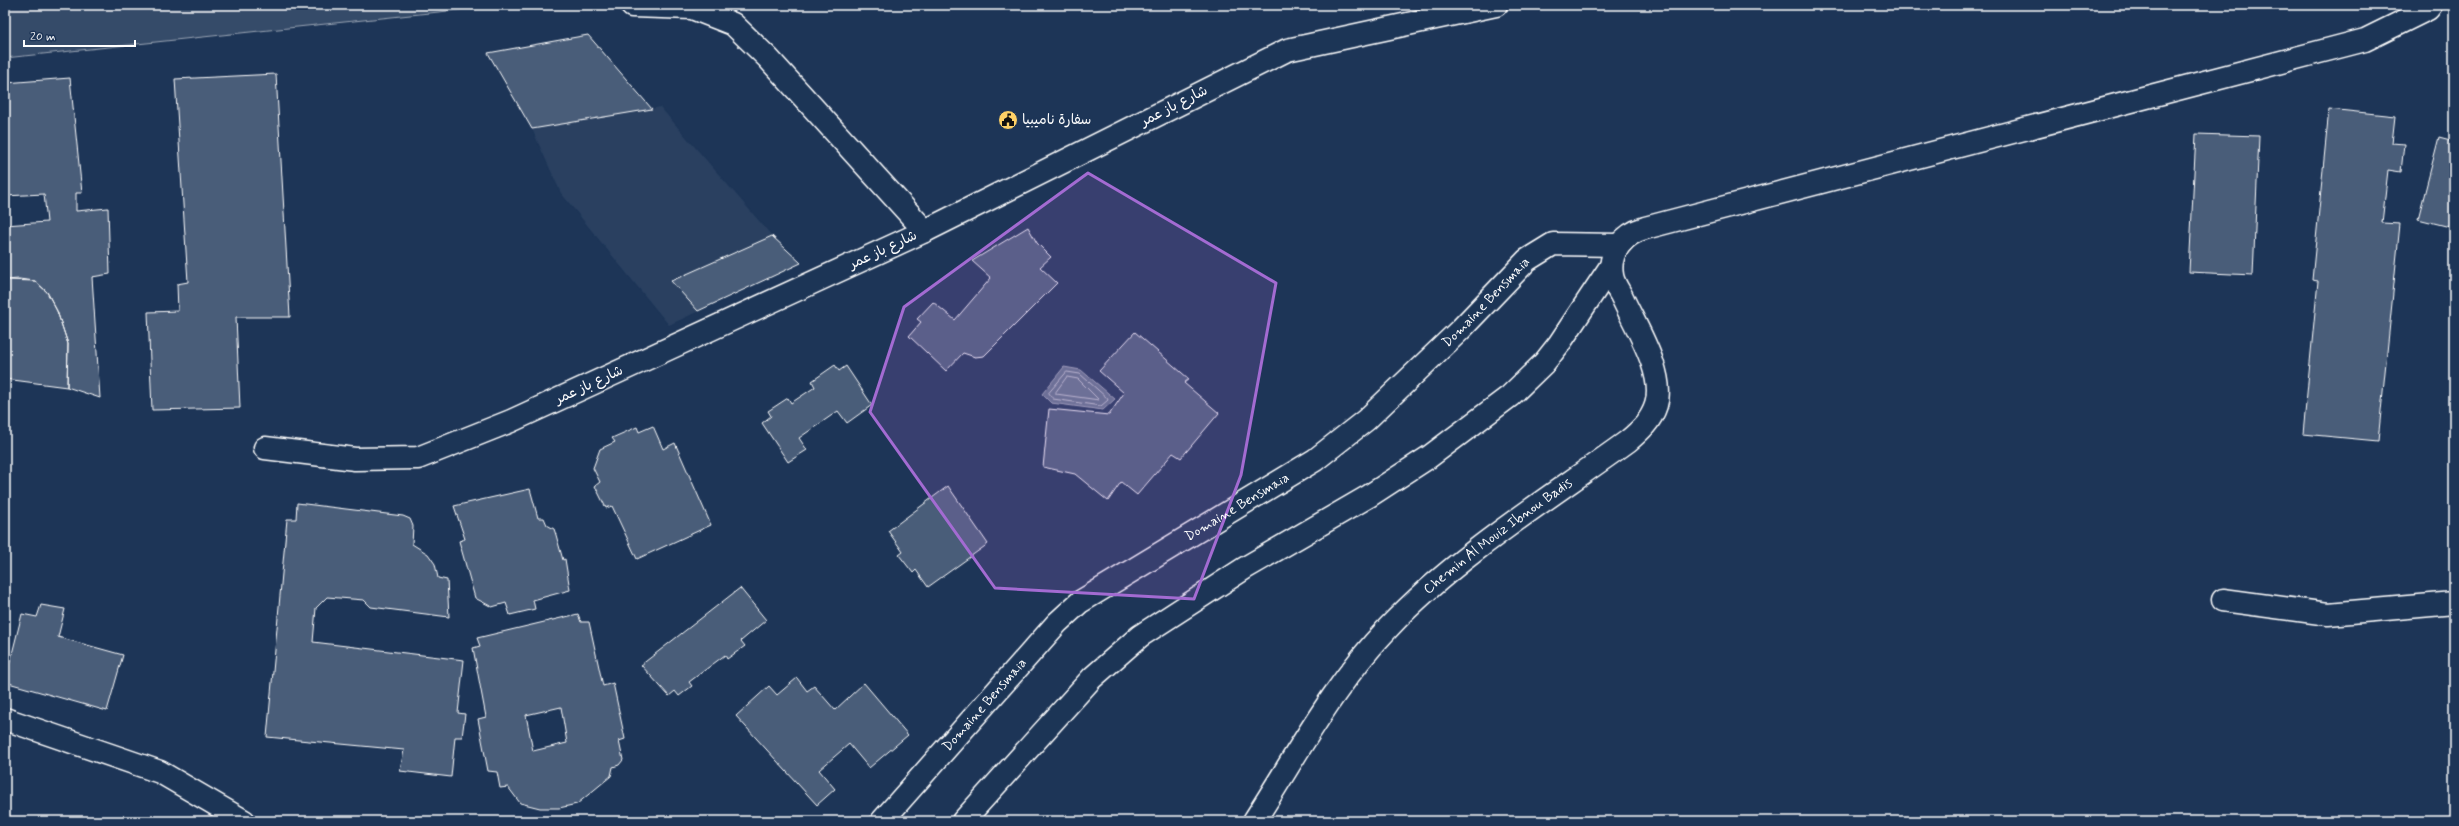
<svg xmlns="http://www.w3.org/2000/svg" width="2459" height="826" font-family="Mynerve,'Playpen Sans Arabic',sans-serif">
<rect width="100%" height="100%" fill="#1d3557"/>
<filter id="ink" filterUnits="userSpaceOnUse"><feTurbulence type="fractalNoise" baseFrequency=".025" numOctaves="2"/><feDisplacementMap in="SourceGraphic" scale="8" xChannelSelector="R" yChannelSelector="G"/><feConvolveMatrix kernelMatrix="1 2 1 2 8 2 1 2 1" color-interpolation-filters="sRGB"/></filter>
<g filter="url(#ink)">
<!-- built -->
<path fill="#2a4161" d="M588 35 651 109 660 107 772 236 801 263 669 325 561 193 532 129 488 53Z"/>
<!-- green -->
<path fill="#364b69" stroke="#9aa5b4" d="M5 5H467V9L5 58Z"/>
<!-- water -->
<path fill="#617289" stroke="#a0aab8" d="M1064 367 1081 370 1115 399 1103 410 1051 403 1042 394Z"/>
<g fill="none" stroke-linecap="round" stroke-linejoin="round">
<!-- shore -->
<path stroke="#c0c7d0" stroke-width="1" d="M1067 372 1080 374 1107 398 1108 400 1101 406 1053 399 1049 393Z
M1067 377 1078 379 1099 400 1056 394V392Z"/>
</g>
<!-- building -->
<path fill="#4a5d79" stroke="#fff" fill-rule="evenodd" d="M588 35 652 109 532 129 488 53Z
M276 74 290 317H236L240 408 152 410 148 312 178 311 177 284 188 282 175 79Z
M70 78 82 193H76V211L108 208 110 274 92 277 100 398 67 387 68 344 57 311 47 292 35 281 5 280V225L47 222 44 194 5 196V83Z
M2329 109 2395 116 2392 143 2404 144 2401 172 2388 170 2382 223 2400 224 2378 441 2303 434 2318 281 2312 280Z
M2196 134 2259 136 2253 275 2189 272Z
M2439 137 2454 141V228L2418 219Z
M1028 227 1037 243 1051 257 1040 267 1057 283 984 356 975 357 963 353 946 371 909 336 921 322 917 319 933 302 955 320 991 278 972 261Z
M772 236 801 263 698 311 671 281Z
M19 279 35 281 47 292 57 311 68 344 67 387 5 379V280Z
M1135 332 1189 379 1184 383 1219 413 1181 458 1173 453 1137 495 1121 482 1108 501 1075 474 1043 467 1049 409 1109 415 1124 393 1099 371Z
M835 365 839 371 846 366 872 405 847 423 838 411 799 438 807 450 788 462 762 423 771 416 768 411 788 398 791 403 815 387 812 381Z
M653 426 663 449 675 443 711 525 637 559 612 506 606 508 595 486 600 482 593 468 600 449 615 442 612 438 637 427 639 432Z
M948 486 988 544 928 587 916 570 913 573 899 555 903 552 888 531Z
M530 489 538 518H544L547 525 554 529 556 535 563 560 565 559 570 590 533 600 535 609 510 615 506 603 492 607 475 598 459 541 465 539 454 506Z
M297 503 403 516 410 519 413 526 412 544 428 554 435 564 438 578 447 580 449 617 371 607 364 600 327 597 316 608 313 642 464 660 458 713 465 714 462 737H455L451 777 400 771 404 750 267 737 287 519H296Z
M740 588 766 620 741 641 745 646 727 659 725 655 689 682 692 686 679 696 675 691 669 696 641 665Z
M41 605 65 609 58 637 123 655 107 711 5 682 22 614 37 617Z
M578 614 581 622H589L603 686 613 683 625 739 619 741 623 760 619 765 613 767 611 776 577 804 559 808H540L520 803 508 787 500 788 497 772 488 771 478 719 486 717 473 648 480 646 477 638ZM561 707 567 743 533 751 526 715Z
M797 678 807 691 814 686 835 710 864 683 908 735 869 768 849 744 819 770 835 789 817 805 736 716 769 686 777 695Z"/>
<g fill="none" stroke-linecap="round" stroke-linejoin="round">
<defs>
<g id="minor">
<path d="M632 6 692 8 733 24 768 58 925 231"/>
<path d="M265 448 355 459 418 458 511 421 925 231 1287 50 1496 5"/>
<path d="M2223 600 2328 614 2454 603"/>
<path d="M5 719 160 772 244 821"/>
<path id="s1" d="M882 821 1057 623 1080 602 1315 460 1366 420 1461 329 1527 260 1553 244 1619 245"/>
<path d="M963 821 1092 678 1140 636 1245 568 1369 496 1429 457 1510 396 1544 363 1559 344 1611 266"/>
<path id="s2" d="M1254 821C1296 756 1334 684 1388 628 1456 556 1548 499 1628 441 1640 431 1651 421 1656 405 1666 374 1635 326 1622 297 1619 291 1613 283 1612 275 1608 252 1624 234 1645 228L2365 40 2428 9 2431 5"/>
</g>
</defs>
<!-- minor casing -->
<use href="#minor" stroke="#fff" stroke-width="25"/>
<!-- minor -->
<use href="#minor" stroke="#1d3557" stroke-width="22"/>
</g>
</g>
<!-- marked area -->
<path fill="#a36bd2" fill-opacity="0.2" stroke="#a36bd2" stroke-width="3" stroke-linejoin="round" d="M1088 173 1276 283 1241 475 1194 599 995 588 870 412 904 307Z"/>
<!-- icons -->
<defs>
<symbol id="civic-disc" viewBox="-11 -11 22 22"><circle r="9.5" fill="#ffd166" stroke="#1d3557"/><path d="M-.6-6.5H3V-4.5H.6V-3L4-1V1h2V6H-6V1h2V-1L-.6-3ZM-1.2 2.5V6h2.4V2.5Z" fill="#111"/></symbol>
</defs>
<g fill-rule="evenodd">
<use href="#civic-disc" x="997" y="109" width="22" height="22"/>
</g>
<g text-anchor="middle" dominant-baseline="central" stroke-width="3.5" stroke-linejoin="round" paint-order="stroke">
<!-- street labels -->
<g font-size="14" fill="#fff" stroke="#1d3557">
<text transform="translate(1174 106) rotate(-27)">شارع باز عمر</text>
<text transform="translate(883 250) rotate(-25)">شارع باز عمر</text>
<text stroke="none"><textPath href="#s1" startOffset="803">Domaine Bensmaia</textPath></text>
<text transform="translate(589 385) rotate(-25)">شارع باز عمر</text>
<text stroke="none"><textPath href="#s1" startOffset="479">Domaine Bensmaia</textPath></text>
<text stroke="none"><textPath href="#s2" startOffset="379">Chemin Al Mouiz Ibnou Badis</textPath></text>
<text stroke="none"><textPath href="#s1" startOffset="155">Domaine Bensmaia</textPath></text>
</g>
<!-- poi labels -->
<g font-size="14" fill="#fff" stroke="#1d3557" text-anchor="start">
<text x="1022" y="120">سفارة ناميبيا</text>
</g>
</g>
<!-- margin -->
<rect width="2459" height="826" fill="none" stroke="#1d3557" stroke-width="20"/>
<rect x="10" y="10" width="2439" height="806" fill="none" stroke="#fff" stroke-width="1.5" filter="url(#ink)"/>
<!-- scale -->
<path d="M24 40v6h111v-6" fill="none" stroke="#ffffff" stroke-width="2"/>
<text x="30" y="40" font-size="12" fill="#ffffff" stroke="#1d3557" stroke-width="3" paint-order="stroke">20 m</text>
</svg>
